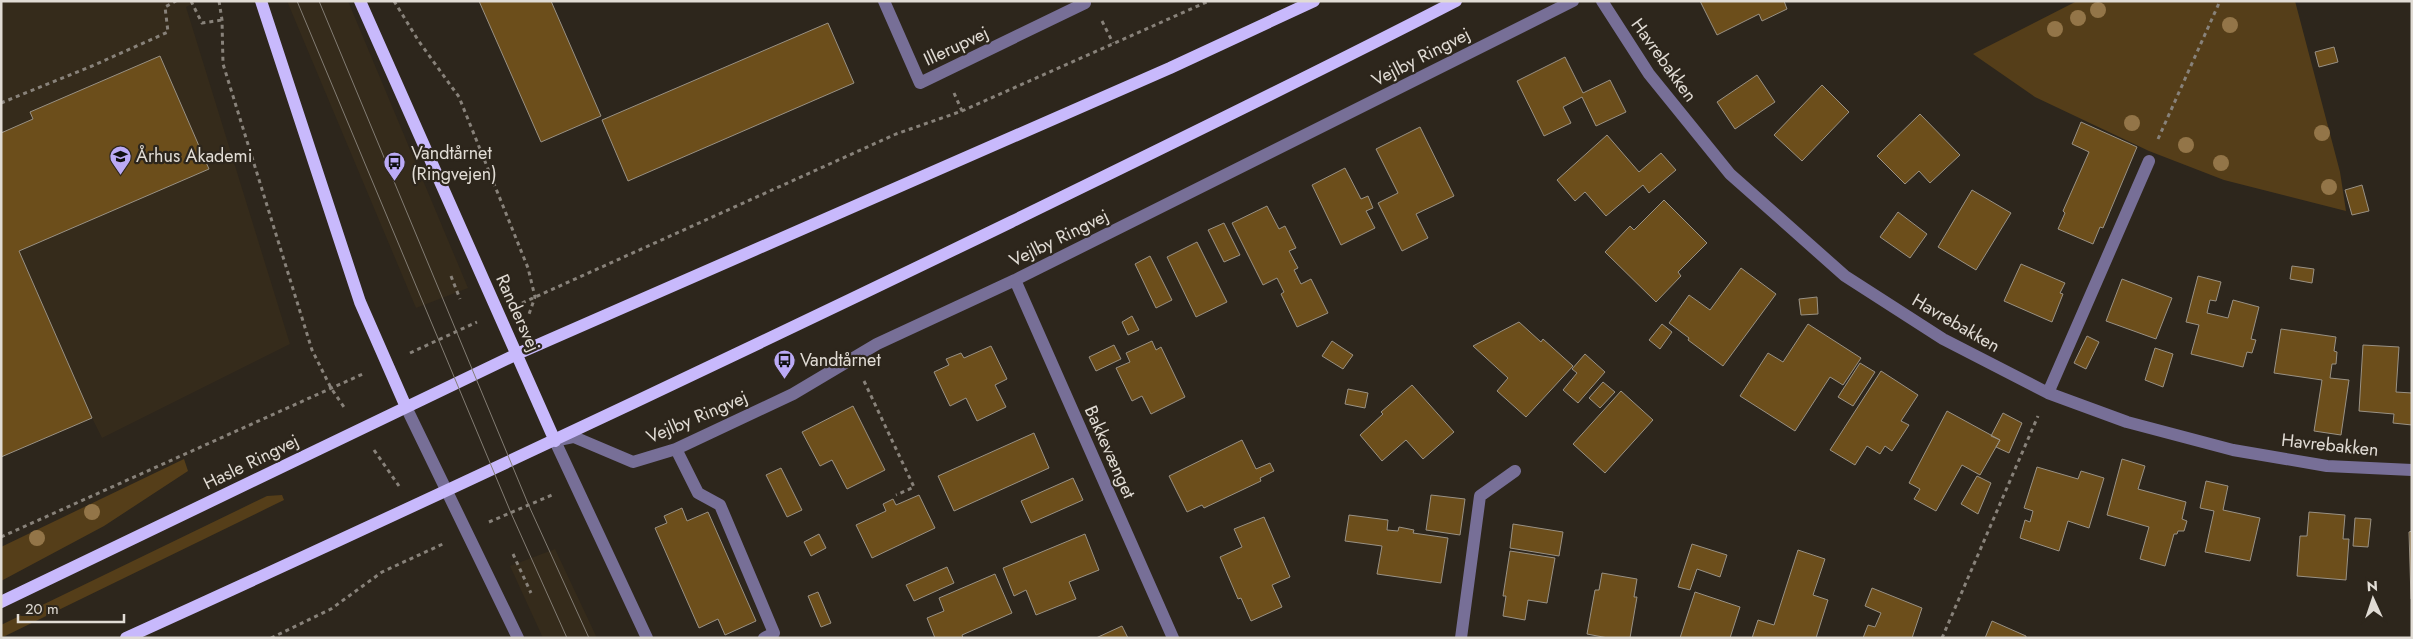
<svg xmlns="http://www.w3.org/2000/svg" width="2413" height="639" font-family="Jost,sans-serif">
<rect width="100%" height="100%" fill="#2d261c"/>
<!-- built -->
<path fill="#352b1b" d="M1 1H198L186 7 290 344 102 438 92 418 1 457Z
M287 1H348L468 288 416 308Z
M555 549 597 638H543L510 566Z"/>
<!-- green -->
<path fill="#553e19" d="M2077 1H2295L2340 172 2346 211 2224 180 2149 151 2035 97 1973 54Z
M184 459 188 471 104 526 1 581V547Z
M282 495 284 500 1 638V625L267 496Z"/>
<!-- building -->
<path fill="#6c4e1b" stroke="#999184" d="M479 1H551L601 116 541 142Z
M1700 1H1784L1787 9 1762 21 1759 14 1717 35Z
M828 23 854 83 628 181 602 120Z
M2334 47 2338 62 2319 67 2315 52Z
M160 56 209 169 19 251 92 418 1 457V133L33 119 30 112Z
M1565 57 1583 93 1610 80 1626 112 1596 126 1582 97 1563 107 1571 123 1544 136 1517 81Z
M1757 75 1775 102 1735 129 1717 102Z
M1822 85 1849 112 1802 161 1774 135Z
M1920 114 1960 155 1930 183 1919 171 1905 184 1877 156Z
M2081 122 2137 147 2103 228 2100 227 2093 244 2058 229 2065 213 2063 211 2089 152 2072 144Z
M1420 127 1454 196 1416 214 1428 238 1402 251 1378 203 1398 193 1376 149Z
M1607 135 1639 172 1661 153 1676 170 1649 193 1643 185 1606 216 1585 192 1575 201 1557 180Z
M1345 168 1361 199 1368 196 1373 208 1366 211 1375 228 1341 245 1312 185Z
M2362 185 2369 211 2352 215 2345 190Z
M1972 190 2011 213 1976 270 1938 247Z
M1664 200 1707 243 1678 272 1681 276 1656 302 1605 252 1630 226 1634 230Z
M1267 206 1279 229 1285 226 1296 248 1289 251 1298 268 1294 270 1301 284 1311 279 1328 313 1297 327 1281 294 1284 292 1277 278 1263 285 1232 223Z
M1898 212 1927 234 1910 258 1880 237Z
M1224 223 1240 255 1224 262 1208 230Z
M1197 242 1227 302 1196 317 1167 257Z
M1150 256 1172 300 1156 308 1135 264Z
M2021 264 2065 283 2060 293 2063 294 2052 322 2004 301Z
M2292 266 2314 269 2312 283 2290 279Z
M1741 268 1776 294 1723 366 1688 340 1689 338 1669 323 1689 295 1710 310Z
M2198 276 2221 282 2216 301 2210 300 2207 313 2228 318 2233 300 2259 307 2251 339 2256 340 2252 353 2247 352 2243 367 2191 354 2199 325 2186 322Z
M2122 279 2172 298 2156 339 2106 321Z
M1817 297 1818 314 1801 315 1799 299Z
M1132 316 1139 330 1128 335 1122 322Z
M1519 322 1541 342 1543 339 1573 366 1526 417 1497 391 1508 378 1473 346Z
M1662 324 1672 332 1660 349 1649 340Z
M1808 324 1861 358 1843 385 1830 377 1795 431 1740 396 1768 353 1783 362Z
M2281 329 2336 337 2334 351 2337 352 2336 364H2332L2330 378 2349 380 2341 435 2314 431 2322 380 2274 373Z
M2087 336 2099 342 2086 369 2074 363Z
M1152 341 1156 350 1161 347 1185 397 1151 414 1142 396 1132 401 1116 368 1130 362 1126 353Z
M1332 341 1353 355 1343 369 1322 356Z
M1114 345 1121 359 1096 371 1089 357Z
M2363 345 2399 347 2396 392 2412 393V425L2393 423 2394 414 2359 411Z
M991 346 1007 379 995 385 1006 407 977 421 966 398 950 406 934 372 949 365 946 359 961 353 964 358Z
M2155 348 2173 354 2163 387 2145 380Z
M1585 354 1605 372 1578 403 1563 390 1577 373 1572 369Z
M1860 363 1875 372 1853 406 1838 397Z
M1881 371 1918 395 1901 421 1909 425 1892 451 1885 446 1880 454 1867 446 1855 465 1830 450Z
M1603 382 1615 392 1600 408 1589 398Z
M1412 385 1454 432 1423 459 1406 440 1382 461 1360 435 1383 414 1381 412Z
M1348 389 1368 393 1365 408 1345 404Z
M1621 391 1653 420 1605 473 1573 444Z
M853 406 885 470 847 489 832 460 820 466 802 432Z
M1947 411 2000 440 1980 475 1962 465 1936 511 1914 499 1920 489 1909 483Z
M2003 413 2022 423 2009 453 1996 447 2000 440 1991 436Z
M1034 433 1049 468 954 511 938 476Z
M1242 440 1256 469 1270 463 1274 471 1260 478 1261 481 1204 508 1202 505 1187 512 1169 476Z
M2122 459 2145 466 2138 489 2186 502 2182 519 2187 521 2184 531H2178L2177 534H2174L2165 566 2140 559 2149 527 2107 515Z
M2037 467 2078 479 2081 471 2104 478 2089 528 2068 521 2059 551 2020 538 2025 520 2030 522 2033 511 2024 508Z
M781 468 802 510 787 517 766 475Z
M1977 476 1991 483 1978 514 1961 504Z
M1073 478 1083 500 1031 523 1021 501Z
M2206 481 2228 486 2223 510 2260 518 2250 561 2205 552 2214 511 2200 508Z
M919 495 935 528 872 558 856 525 886 511 883 504 893 499 896 505Z
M1431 495 1465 499 1460 535 1426 530Z
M682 508 687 521 708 512 756 621 725 635 718 619 699 628 655 528 667 523 664 516Z
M2309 512 2345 515 2343 539H2349L2346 580 2297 576 2300 536H2307Z
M1349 515 1388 520 1387 530 1398 531 1399 527 1414 530 1413 533 1448 538 1441 583 1377 574 1382 546 1345 541Z
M1264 517 1290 577 1272 585 1282 607 1251 621 1241 598 1238 599 1220 557 1242 547 1234 529Z
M2355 518 2371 519 2368 547 2353 546Z
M1513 524 1563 532 1559 556 1510 548Z
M2412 531V599H2411L2409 532Z
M819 534 826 548 811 556 804 542Z
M1085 534 1099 570 1069 582 1076 599 1036 615 1026 590 1014 596 1003 568Z
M1692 544 1727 555 1720 577 1697 569 1690 590 1678 587Z
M1798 550 1825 559 1813 595 1828 600 1816 638H1752L1758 620 1774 625Z
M1510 551 1555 558 1547 603 1528 600 1525 620 1503 616 1506 596H1503Z
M947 567 954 583 914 601 906 585Z
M1602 573 1637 579 1634 597H1637L1630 638H1608L1587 634 1595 590H1599Z
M995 574 1012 613 962 635 963 638H935L927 618 944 611 939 598Z
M1872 588 1922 608 1912 638H1863L1868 625 1875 627 1881 613 1865 606Z
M818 592 831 623 821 627 808 596Z
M1695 592 1740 607 1730 638H1680Z
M1992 621 2026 636V638H1985Z
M1122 626 1128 638H1096Z"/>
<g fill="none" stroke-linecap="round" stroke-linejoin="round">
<!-- path -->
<path stroke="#88827a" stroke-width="3" stroke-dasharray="4 4" stroke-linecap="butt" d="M191 1 202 23 222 20
M219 1 222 20 223 64 312 350 331 388 346 410
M394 1 418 40 459 97 528 268 535 297 528 317
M1102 21 1113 43
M954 93 962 111
M1 103 92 66 168 32 165 7 176 1
M2158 139 2220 1
M451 276 460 299
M522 303 896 134 962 111 1209 1
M410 353 477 322
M864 381 914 487 896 495
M374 450 399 486
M489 522 552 495
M1 537 365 373
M513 554 531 593
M271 638 331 609 382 572 445 543
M1942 638 2038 416"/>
<!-- minor -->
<path stroke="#776f97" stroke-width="12" d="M884 1 920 83 1085 3 1084 1
M1602 1 1649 74 1730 174 1845 276 1943 339 2048 393 2127 422 2233 450 2327 466 2412 470
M1015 280 1173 638
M2048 393 2149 161
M406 407 518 638
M676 449 698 493 720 505 774 633 764 638
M647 638 555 441 574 437 633 462 676 449 793 394 877 344 1015 280 1573 1
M1461 638 1480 496 1515 471"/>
<!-- major -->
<path stroke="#c8b9fc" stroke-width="12" d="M261 1 360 302 406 407
M360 1 555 441
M1 602 517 354 1170 68 1314 1
M126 638C423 503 718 364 1011 222 1160 149 1309 77 1456 1"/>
<!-- tram -->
<path stroke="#837d74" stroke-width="1" d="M297 1 511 513 567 638
M319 1 529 506 589 638"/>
</g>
<!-- trees -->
<g fill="#937548">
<circle cx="2098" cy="10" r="8"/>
<circle cx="2078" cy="18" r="8"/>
<circle cx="2230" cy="25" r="8"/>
<circle cx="2055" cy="29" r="8"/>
<circle cx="2132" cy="123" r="8"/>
<circle cx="2322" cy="133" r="8"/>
<circle cx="2186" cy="145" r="8"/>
<circle cx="2221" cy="163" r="8"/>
<circle cx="2329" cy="187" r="8"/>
<circle cx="92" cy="512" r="8"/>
<circle cx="37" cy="538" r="8"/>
</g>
<!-- icons -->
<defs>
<symbol id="school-pin" viewBox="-11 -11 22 30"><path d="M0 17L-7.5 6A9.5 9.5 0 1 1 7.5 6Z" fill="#bbaaf6" stroke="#2d261c"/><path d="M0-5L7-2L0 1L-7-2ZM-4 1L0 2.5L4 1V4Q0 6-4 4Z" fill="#111"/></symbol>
<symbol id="bus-pin" viewBox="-11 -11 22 30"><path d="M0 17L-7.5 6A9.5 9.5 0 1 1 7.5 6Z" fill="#bbaaf6" stroke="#2d261c"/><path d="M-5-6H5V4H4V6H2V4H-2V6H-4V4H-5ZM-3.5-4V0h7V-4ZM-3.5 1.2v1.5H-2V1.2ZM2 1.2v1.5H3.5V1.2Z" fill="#111"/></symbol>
</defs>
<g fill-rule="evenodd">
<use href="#school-pin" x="108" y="144" width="25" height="34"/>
<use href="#bus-pin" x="382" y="150" width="25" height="34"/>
<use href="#bus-pin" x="772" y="348" width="25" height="34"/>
</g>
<g text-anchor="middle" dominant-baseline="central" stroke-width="4.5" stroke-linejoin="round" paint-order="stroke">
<!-- street labels -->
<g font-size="18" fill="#e1dcd5" stroke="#2d261c">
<text transform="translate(956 46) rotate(-25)">Illerupvej</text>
<text transform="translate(1421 57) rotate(-27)">Vejlby Ringvej</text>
<text transform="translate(1664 60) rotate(54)">Havrebakken</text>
<text transform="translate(1059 238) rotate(-26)">Vejlby Ringvej</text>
<text transform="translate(518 313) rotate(66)">Randersvej</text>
<text transform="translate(1956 323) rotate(30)">Havrebakken</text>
<text transform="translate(697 417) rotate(-23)">Vejlby Ringvej</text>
<text transform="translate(2330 445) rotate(6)">Havrebakken</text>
<text transform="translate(1110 452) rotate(66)">Bakkevænget</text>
<text transform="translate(251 462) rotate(-26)">Hasle Ringvej</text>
</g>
<!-- poi labels -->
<g font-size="18" fill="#e1dcd5" stroke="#2d261c" text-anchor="start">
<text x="411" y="153">Vandtårnet<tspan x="411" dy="21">(Ringvejen)</tspan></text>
<text x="136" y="156">Århus Akademi</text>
<text x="800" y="360">Vandtårnet</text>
</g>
</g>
<!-- border -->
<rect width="2413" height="639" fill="none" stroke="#e1dcd5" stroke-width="5"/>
<!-- north arrow -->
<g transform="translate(2373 599) rotate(357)" stroke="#2d261c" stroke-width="4" paint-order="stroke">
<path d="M0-4L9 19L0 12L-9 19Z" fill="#e1dcd5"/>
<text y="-8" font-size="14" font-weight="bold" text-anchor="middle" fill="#e1dcd5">N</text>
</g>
<!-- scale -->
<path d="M18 614v8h106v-8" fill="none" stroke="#e1dcd5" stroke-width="2.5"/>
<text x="25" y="614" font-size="15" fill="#e1dcd5" stroke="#2d261c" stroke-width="4" paint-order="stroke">20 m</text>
</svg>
